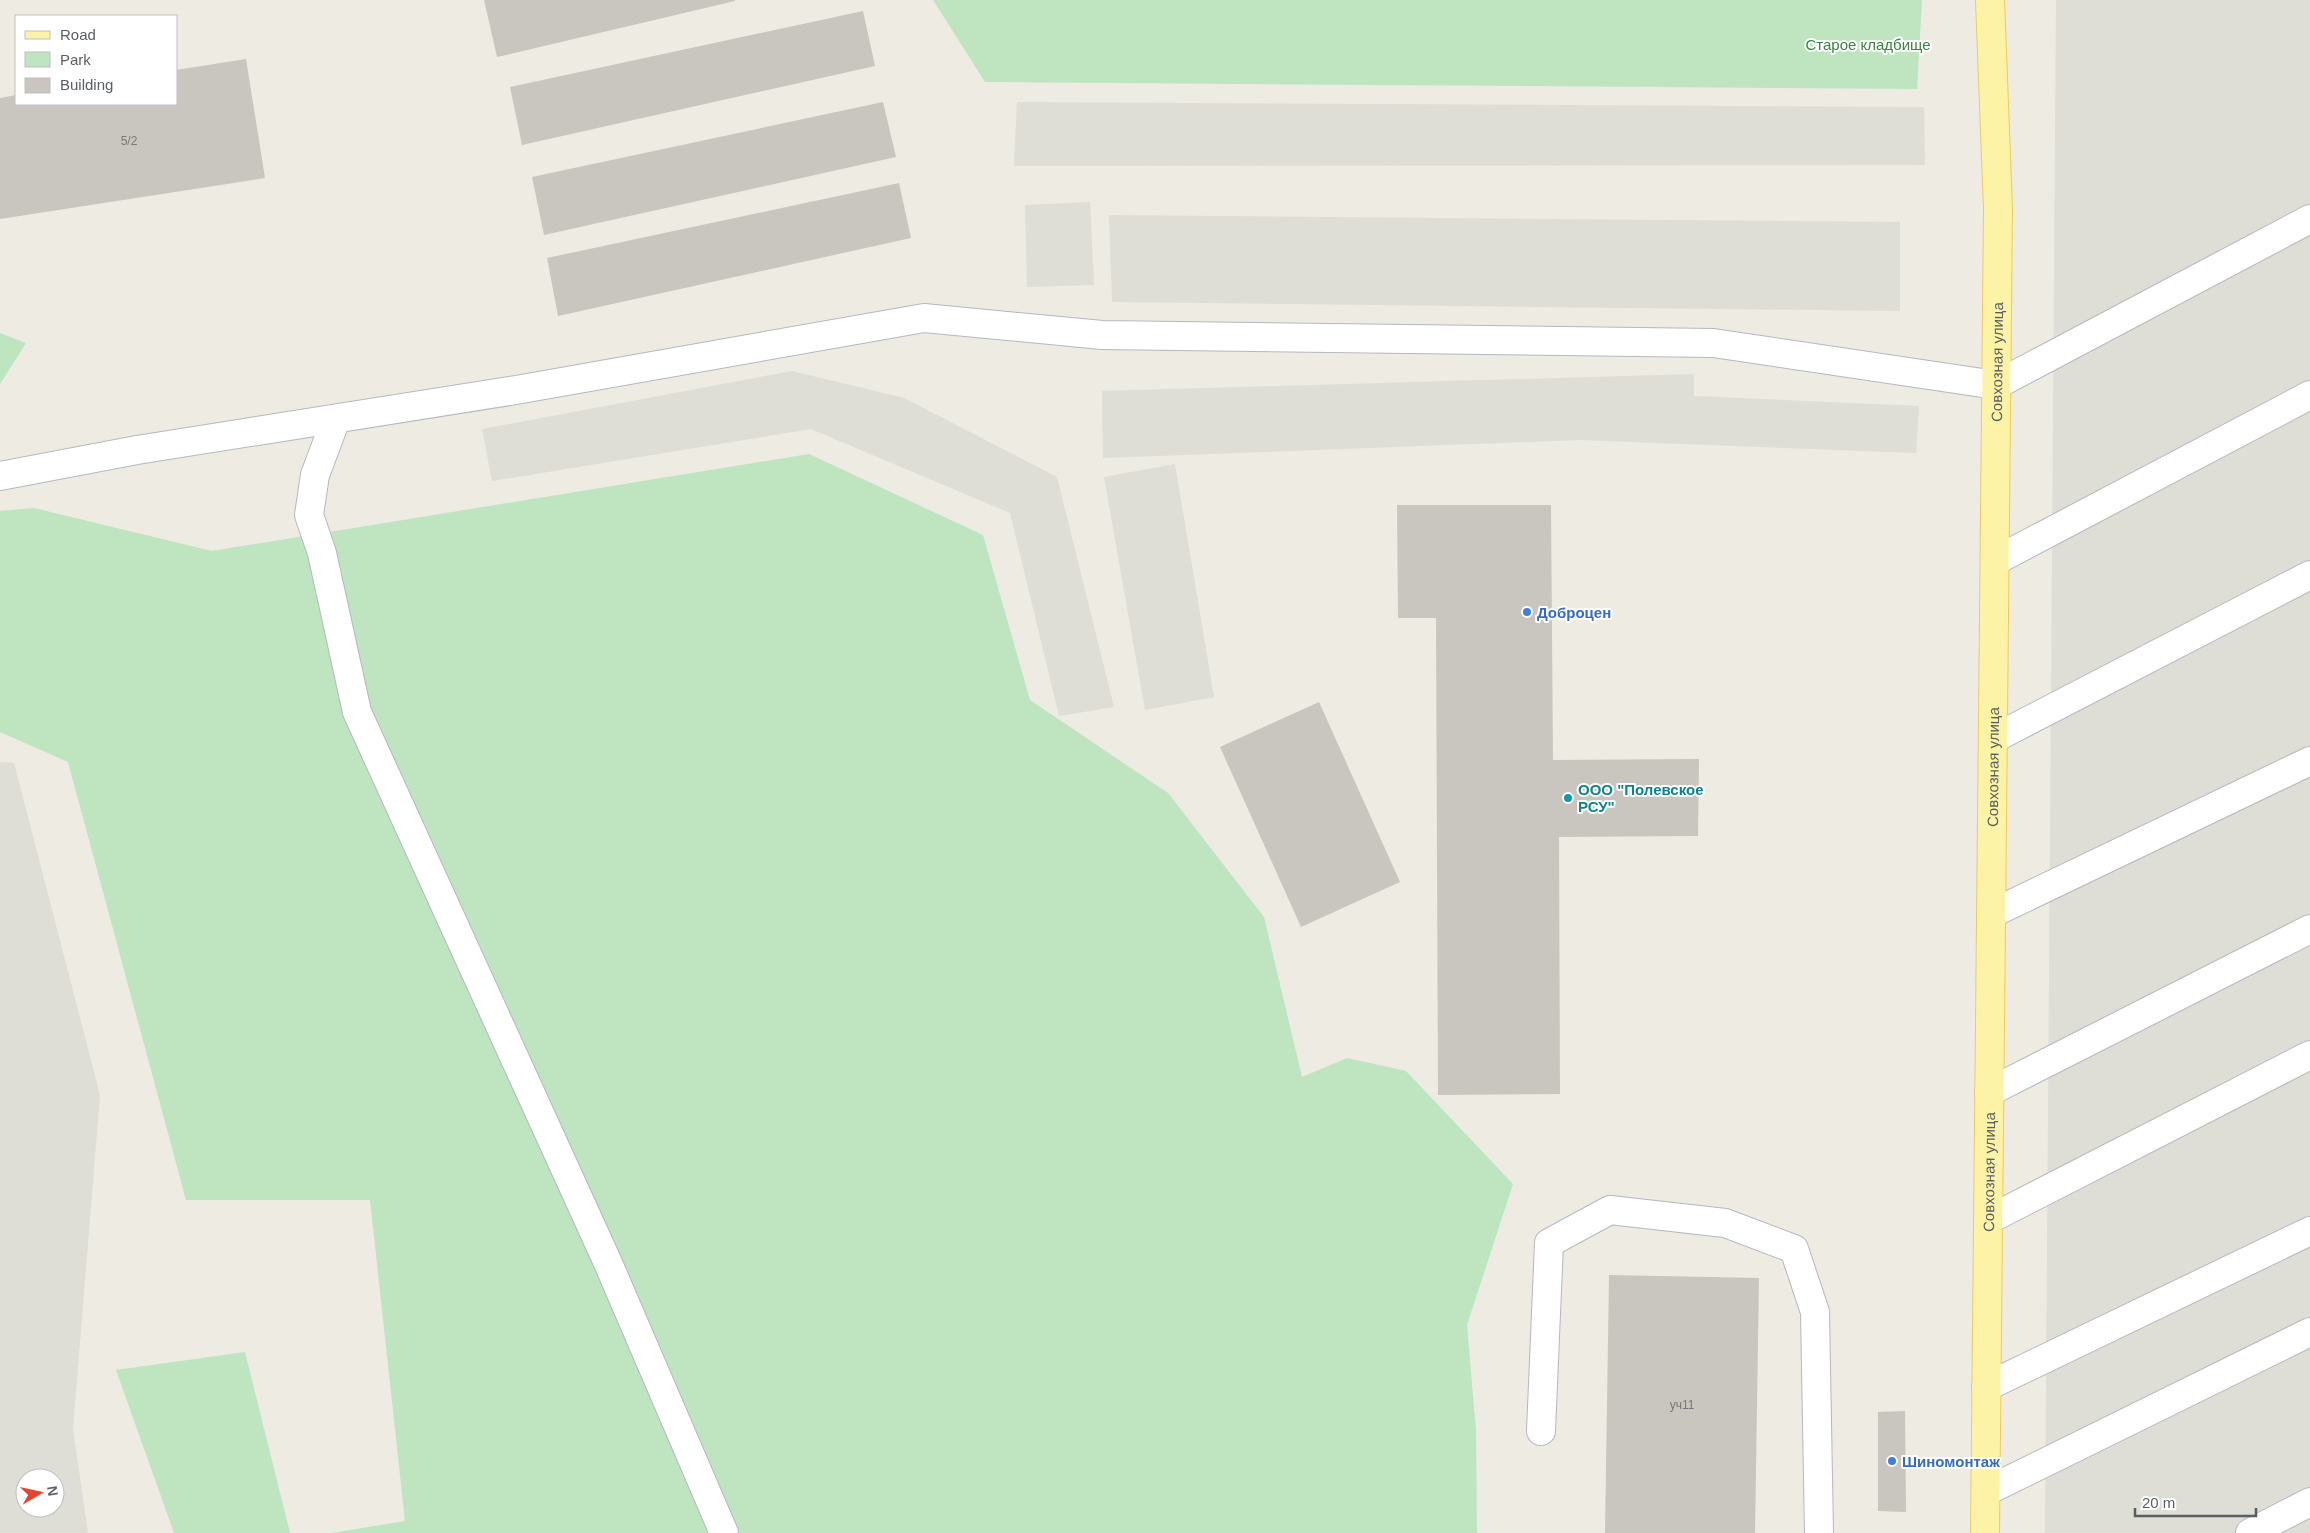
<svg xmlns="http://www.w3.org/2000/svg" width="2310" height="1533" font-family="Helvetica,sans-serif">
<rect width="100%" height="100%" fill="#edebe2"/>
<!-- industrial -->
<path fill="#deddd6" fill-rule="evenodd" d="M2056 0H2310V1533H2045Z
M1017 102 1924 107 1925 165 1014 166Z
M1090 202 1094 285 1027 287 1025 205Z
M1109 215 1900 222V311L1112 302Z
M792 371 904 398 1057 477 1114 707 1059 716 1010 513 811 429 492 481 482 429Z
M1694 374V396L1919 406 1916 453 1581 440 1103 458 1102 391Z
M1175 464 1214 697 1145 710 1104 477Z
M0 762 14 763 100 1095 73 1429 88 1533H0ZM25 1478H55V1508H25Z"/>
<!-- green -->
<path fill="#bfe4c0" d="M933 0H1922L1917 89 985 82Z
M0 333 26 343 0 384Z
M809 454 983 535 1030 700 1168 793 1264 917 1302 1077 1347 1058 1406 1071 1513 1184 1467 1325 1476 1431 1477 1533H331L405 1521 370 1200H186L68 762 0 732V511L34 508 212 551Z
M245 1352 290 1533H174L116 1370Z"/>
<!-- building -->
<path fill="#c8c6bf" d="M484 0H735V1L497 57Z
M863 11 875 66 522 145 510 87Z
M246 59 265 178 0 219V98L16 95V104H176V70Z
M883 102 896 157 544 235 532 177Z
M899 183 911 238 558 316 547 258Z
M1397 505H1551L1553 760 1699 759 1698 836 1559 837 1560 1094 1438 1095 1436 618H1398Z
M1319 702 1400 882 1301 927 1220 747Z
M1609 1275 1759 1278 1755 1533H1605Z
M1905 1411 1906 1512 1878 1511V1412Z"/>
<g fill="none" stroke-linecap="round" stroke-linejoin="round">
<defs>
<path id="minor" d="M336 419 315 475 309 515 322 553 357 712 608 1263 724 1533
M0 476 137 450 516 390 924 318 1102 335 1713 343 1996 385 2310 219
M1995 561 2310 395
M1993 739 2310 575
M1991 914 2310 761
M1989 1092 2310 929
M1988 1220 2310 1055
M1986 1387 2310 1231
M1541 1431 1549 1243 1610 1210 1725 1223 1794 1249 1815 1312 1819 1533
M1987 1491 2310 1332
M2250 1533 2310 1502"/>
<g id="major">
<path id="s1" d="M1985 1533 1998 209 1990 0"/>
</g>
</defs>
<!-- minor casing -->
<use href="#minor" stroke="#b5b8bc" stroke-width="30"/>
<!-- major casing -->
<use href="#major" stroke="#eecb5a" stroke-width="30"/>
<!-- minor -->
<use href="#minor" stroke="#fff" stroke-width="28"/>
<!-- major -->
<use href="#major" stroke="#fdf3a7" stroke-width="28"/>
</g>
<!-- markers -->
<g fill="#3f7fe0" stroke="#fff" stroke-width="2">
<circle cx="1527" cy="612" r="5"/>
<circle cx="1892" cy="1461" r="5"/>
</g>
<circle fill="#0f9aa8" stroke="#fff" stroke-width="2" cx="1568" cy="798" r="5"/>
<g text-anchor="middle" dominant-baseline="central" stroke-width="4" stroke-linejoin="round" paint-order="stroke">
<!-- number labels -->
<g font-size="12" fill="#76787a">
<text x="129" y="141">5/2</text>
<text x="1682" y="1405">уч11</text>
</g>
<!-- park labels -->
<g font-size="15" fill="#37853e" stroke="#fff">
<text x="1868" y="44">Старое кладбище</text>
</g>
<!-- street labels -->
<g font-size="15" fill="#5a5e63" stroke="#fff">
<text stroke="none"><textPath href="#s1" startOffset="1171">Совхозная улица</textPath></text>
<text stroke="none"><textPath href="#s1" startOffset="766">Совхозная улица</textPath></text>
<text stroke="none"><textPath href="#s1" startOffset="361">Совхозная улица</textPath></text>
</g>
<!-- shop labels -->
<g font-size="15" font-weight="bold" fill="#366cbe" stroke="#fff" text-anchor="start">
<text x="1537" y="612">Доброцен</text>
<text x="1902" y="1461">Шиномонтаж</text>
</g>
<!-- culture labels -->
<g font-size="15" font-weight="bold" fill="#0d838f" stroke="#fff" text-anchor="start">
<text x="1578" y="789">ООО "Полевское<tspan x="1578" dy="17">РСУ"</tspan></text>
</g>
</g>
<!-- legend -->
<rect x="15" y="15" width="162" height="90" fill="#ffffff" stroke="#bdbfc1"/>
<rect x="25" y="31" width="25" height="8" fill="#fdf3a7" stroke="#bdbfc1"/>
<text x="60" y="40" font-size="15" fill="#5a5e63">Road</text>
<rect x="25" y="52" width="25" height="15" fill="#bfe4c0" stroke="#bdbfc1"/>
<text x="60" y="65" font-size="15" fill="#5a5e63">Park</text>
<rect x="25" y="78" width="25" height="15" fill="#c8c6bf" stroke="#bdbfc1"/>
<text x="60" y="90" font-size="15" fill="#5a5e63">Building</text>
<!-- north arrow -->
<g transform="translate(40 1493) rotate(81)"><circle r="24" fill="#ffffff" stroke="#bdbfc1"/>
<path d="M0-4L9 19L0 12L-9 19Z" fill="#e54530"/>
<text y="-8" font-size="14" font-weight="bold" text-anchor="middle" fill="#5a5e63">N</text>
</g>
<!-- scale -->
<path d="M2135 1508v8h121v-8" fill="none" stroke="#5a5e63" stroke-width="2.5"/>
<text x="2142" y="1508" font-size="15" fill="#5a5e63" stroke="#ffffff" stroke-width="4" paint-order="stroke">20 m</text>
</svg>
